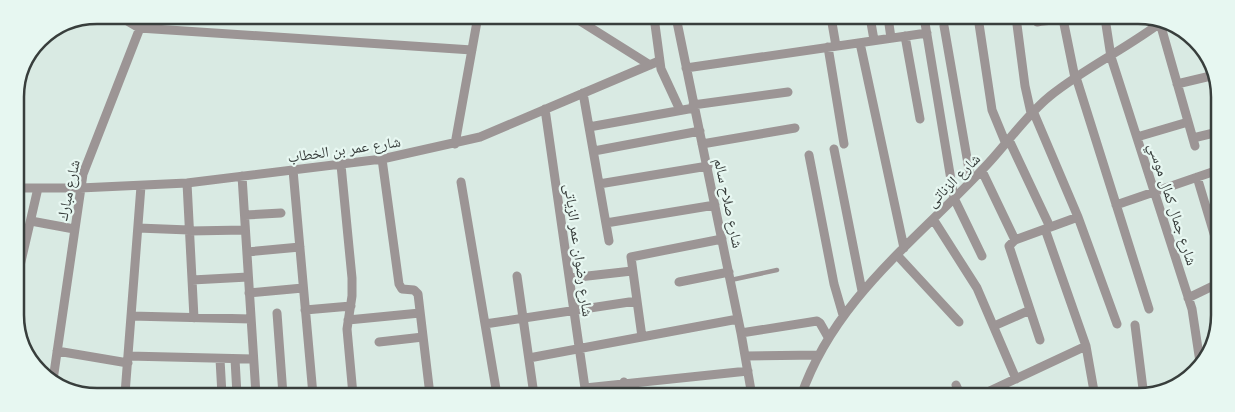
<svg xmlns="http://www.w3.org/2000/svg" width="1235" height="412" font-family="'Space Grotesk','Noto Naskh Arabic',sans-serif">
<rect width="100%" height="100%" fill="#d9eae3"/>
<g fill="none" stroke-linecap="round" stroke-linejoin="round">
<!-- lane -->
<path stroke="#9c9595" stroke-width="4.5" d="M731 280 777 270"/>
<!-- street -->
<path stroke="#9c9595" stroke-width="9" d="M117 15 139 28 472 50
M572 16 650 65
M654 17 661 69 680 110
M676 17 741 333 752 396
M831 17 836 46
M870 17 874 40
M888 17 891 38
M924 17 954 198 982 256
M978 17 992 110 1006 144
M1016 17 1025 86 1031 113
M1105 18 1111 57 1192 309 1200 362
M1063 19 1075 78
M1037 22C1051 19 1064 21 1077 18
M1160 23 1195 146
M944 26 971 181
M905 36 920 119
M1190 37 1196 47 1203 49
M860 43 904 248
M828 47 844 144
M686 68 927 33
M1076 77 1149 309
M1177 84 1215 75
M583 93 609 241
M693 105 788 92
M545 109 586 395
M1033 111 1078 217 1117 324
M589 127 694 108
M1137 137 1188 122
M1193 138 1218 132
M1009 140 1050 227
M455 144 478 16
M702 144 795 128
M834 149 862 291
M594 151 700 131
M809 155 834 284 843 315
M382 159 399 284 402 289 414 290 418 294 430 395
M341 165 352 278V296L347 329 353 395
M293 170 313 395
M982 171 1015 240
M242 176 256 395
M1197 177 1218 247
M461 182 497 395
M187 183 194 318
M599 184 708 166
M16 188H80L187 183 382 159 480 137 659 61
M1116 205 1218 170
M245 215 281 213
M933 219 977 288 1016 379
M31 221 74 229
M606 223 715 205
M138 228 189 230
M1045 229 1086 346 1095 397
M189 231 245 230
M247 252 300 247
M897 255 959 322
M517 276 534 395
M570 278 632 271
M192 280 248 277
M679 282 729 272
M16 283 38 188
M249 293 303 288
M1188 298 1217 284
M305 310 351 306
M277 313 283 395
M131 316 251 319
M348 320 420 313
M485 324 636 301
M1135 325 1144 397
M994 326 1030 310
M741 333 817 321 820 323 828 337
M642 337 631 257 722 239
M1040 340 1009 246 1015 240 1078 217
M379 342 423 337
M57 351 128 363
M128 356 253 359
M746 356 818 355
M529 358 738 319
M220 359 222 395
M235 359 237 395
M53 380 83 174 145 15
M624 382 626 396
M956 385 961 396
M585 388 748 371
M73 393 84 394
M125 394 141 186
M126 394H138
M801 396C834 300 914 242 981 171 1005 147 1024 117 1050 96 1086 67 1128 48 1164 20
M979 396 1086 346"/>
</g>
<g text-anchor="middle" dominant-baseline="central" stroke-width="4.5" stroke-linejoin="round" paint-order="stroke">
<!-- street labels -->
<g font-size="15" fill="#383e3c" stroke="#e7f7f1">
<text transform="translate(344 149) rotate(-8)">شارع عمر بن الخطاب</text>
<text transform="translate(953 180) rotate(-45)">شارع الزناتى</text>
<text transform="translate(68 190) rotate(-78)">شارع مبارك</text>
<text transform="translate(729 203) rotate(78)">شارع صلاح سالم</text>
<text transform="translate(1173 204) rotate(72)">شارع جمال كمال موسي</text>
<text transform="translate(579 250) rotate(82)">شارع رضوان عمر الزياتى</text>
</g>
</g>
<!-- crop -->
<path d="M0 0H1235V412H0ZM97 24H1138A73 73 0 0 1 1211 97V315A73 73 0 0 1 1138 388H97A73 73 0 0 1 24 315V97A73 73 0 0 1 97 24Z" fill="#e7f7f1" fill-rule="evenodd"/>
<path fill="none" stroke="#383e3c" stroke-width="2.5" d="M97 24H1138A73 73 0 0 1 1211 97V315A73 73 0 0 1 1138 388H97A73 73 0 0 1 24 315V97A73 73 0 0 1 97 24Z"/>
</svg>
